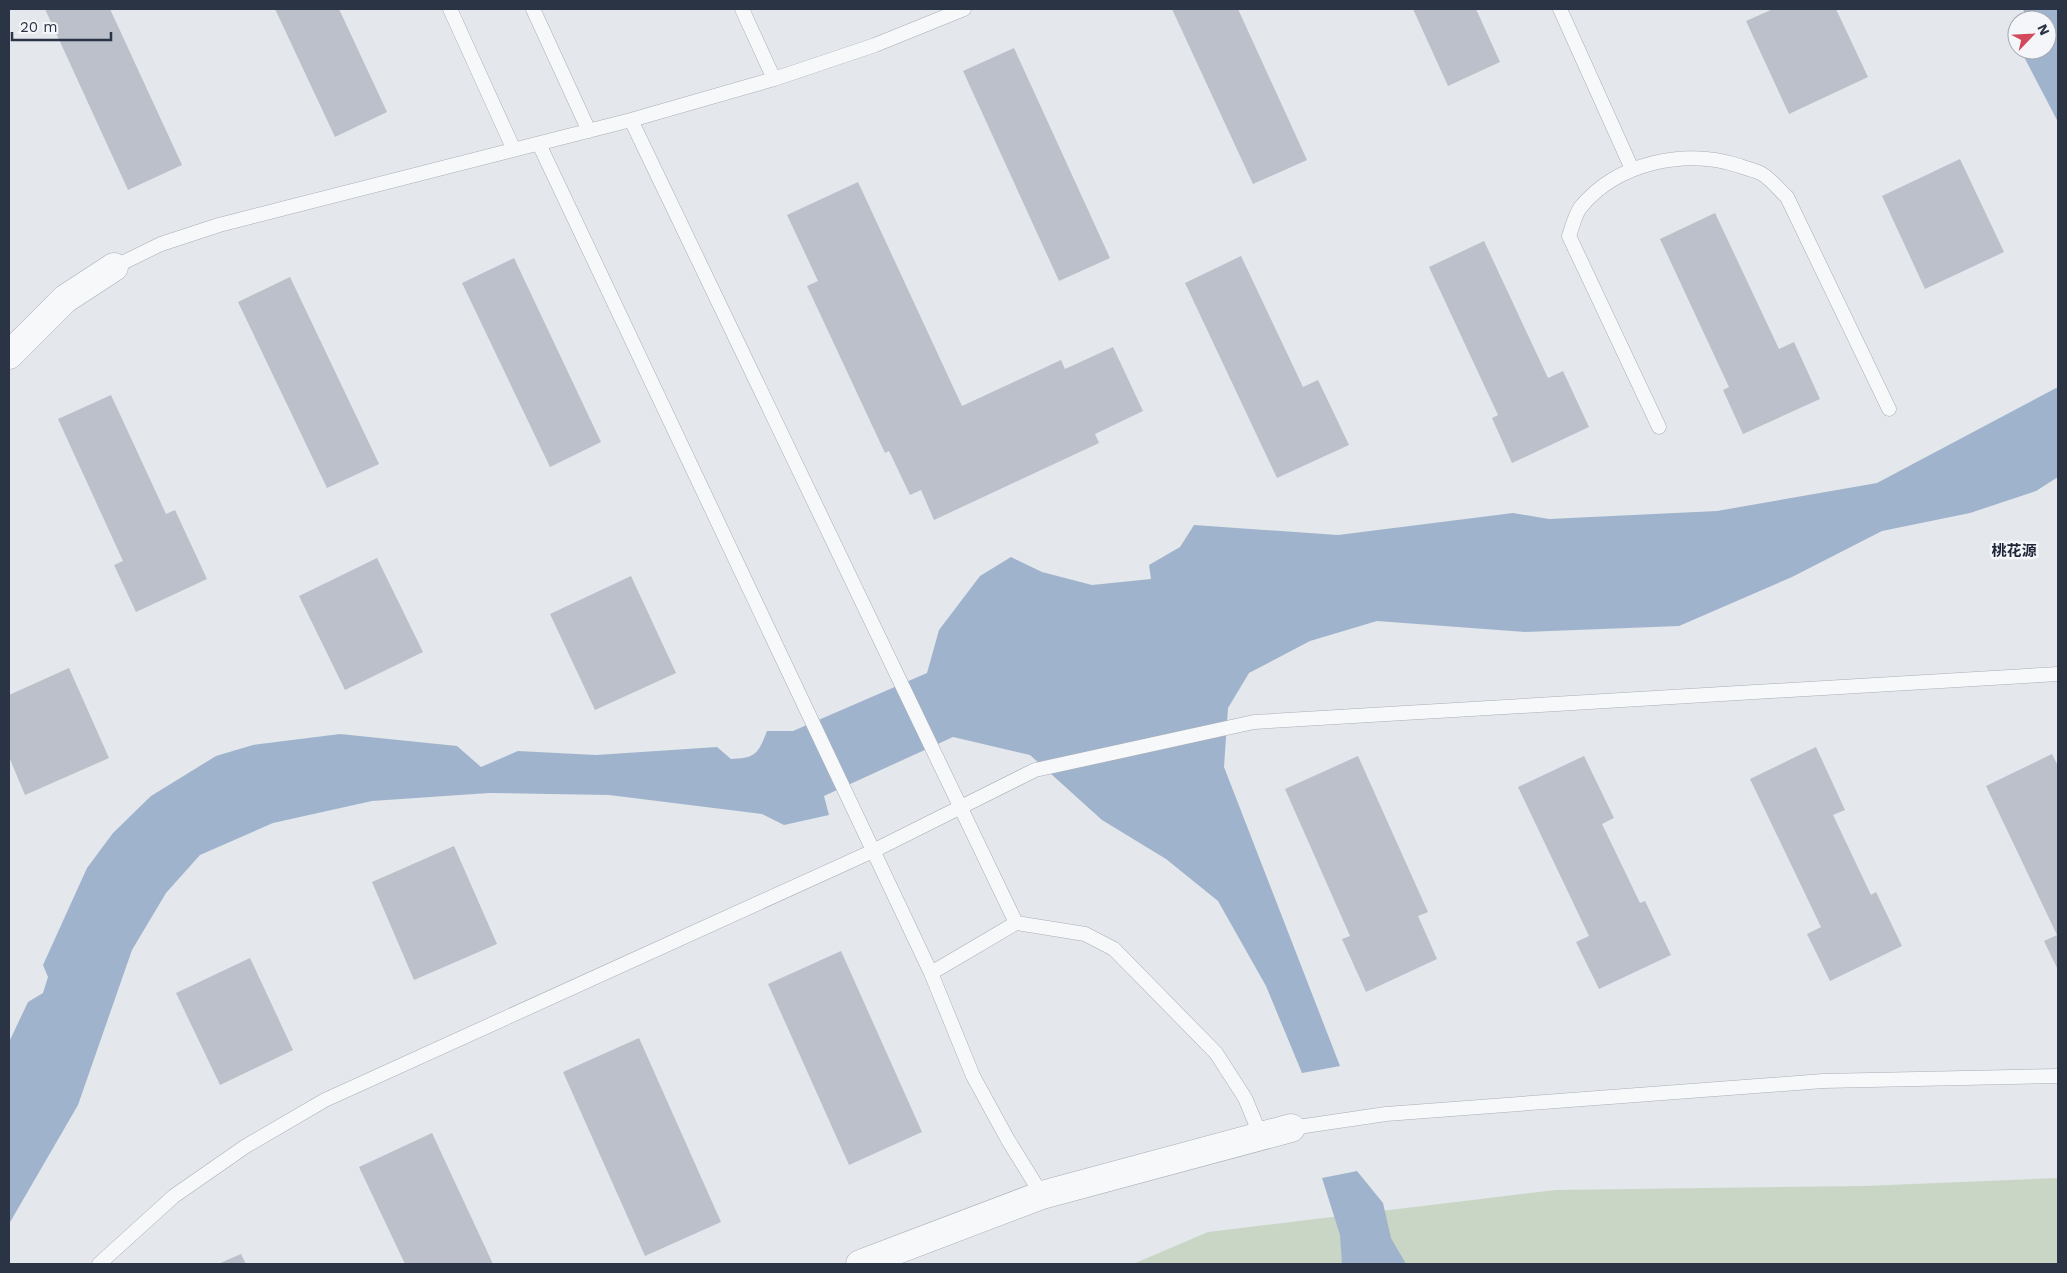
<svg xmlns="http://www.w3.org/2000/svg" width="2067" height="1273" font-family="'Work Sans','Noto Sans SC',sans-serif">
<rect width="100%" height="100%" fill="#e4e7ec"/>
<!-- green -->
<path fill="#c9d6c5" d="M2058 1178V1264H1133L1208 1232 1556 1190 1864 1186Z"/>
<!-- water -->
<path fill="#9fb4cc" d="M2023 9H2058V122L2022 53V50H2047V20H2027Z
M2058 387V477L2036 491 1970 513 1882 531 1792 577 1679 626 1525 632 1377 621 1310 641 1249 673 1228 708 1224 767 1340 1066 1302 1073 1266 986 1218 901 1166 859 1102 820 1030 755 953 737 824 796 829 815 784 825 762 814 609 795 489 793 372 801 273 823 200 855 166 893 132 950 78 1105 9 1224V1042L28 1002 43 993 48 977 43 965 87 868 113 833 151 796 216 756 253 745 340 734 457 746 481 767 518 751 596 755 717 747 731 759C756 758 758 754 767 731H793L927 673 939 630 980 576 1011 557 1042 572 1092 585 1151 579 1149 565 1180 547 1194 525 1338 535 1513 513 1549 519 1717 511 1877 483Z
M1357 1171 1383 1203 1391 1238 1406 1264H1342L1340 1235 1322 1178Z"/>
<!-- building -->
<path fill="#bbc0ca" d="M45 9H110L182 165 128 190Z
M275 9H339L387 112 335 137Z
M1172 9H1238L1307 160 1253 184Z
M1413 9H1476L1500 62 1448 86Z
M1773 9H1836L1868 77 1789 114 1746 21Z
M1014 48 1110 258 1059 281 963 71Z
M1960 159 2004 252 1925 289 1882 196Z
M858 182 962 406 1061 360 1065 369 1113 347 1143 411 1095 434 1099 443 934 520 921 490 910 495 889 451 885 453 807 286 818 281 787 215Z
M1715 213 1779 349 1794 342 1820 399 1743 434 1723 390 1729 387 1660 239Z
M1484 241 1548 378 1563 371 1589 427 1512 463 1492 418 1498 415 1429 267Z
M1241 256 1303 387 1318 380 1349 445 1277 478 1185 283Z
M514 258 601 442 550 467 462 283Z
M290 277 379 464 327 488 238 302Z
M111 395 166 514 175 510 207 579 136 612 114 565 123 561 58 419Z
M377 558 423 652 345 690 299 596Z
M631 576 676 673 595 710 550 614Z
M69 668 109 758 25 795 9 757V695Z
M1816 747 1845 810 1833 815 1871 895 1876 892 1902 946 1830 981 1807 934 1821 927 1750 779Z
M2052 754 2058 766V970L2044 941 2057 935 1986 786Z
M1358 756 1428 912 1418 916 1437 959 1366 992 1342 939 1350 936 1285 789Z
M1584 756 1614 818 1602 824 1640 903 1645 901 1671 955 1599 989 1576 942 1589 936 1518 787Z
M454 846 497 944 414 980 372 882Z
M841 951 922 1132 849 1165 768 984Z
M250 958 293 1050 220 1085 176 993Z
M639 1038 721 1222 645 1256 563 1072Z
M432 1133 493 1264H405L359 1167Z
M241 1254 246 1264H218Z"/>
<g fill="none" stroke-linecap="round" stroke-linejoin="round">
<defs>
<path id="service" d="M450 9 514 150
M533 9 589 131
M742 9 774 79
M1560 9 1632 169
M631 120 1016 923
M539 144 931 973
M114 267 161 244 219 225 631 120 774 79 875 45 964 9
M1659 427 1569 236C1572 228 1575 215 1580 208 1617 162 1686 148 1740 166 1747 169 1756 170 1762 174 1771 179 1779 190 1787 197L1889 409
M1291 1128 1386 1114 1823 1081 2058 1076
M1042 1195 1008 1140 973 1076 931 973 1016 923 1085 934 1114 949 1216 1053 1245 1098 1260 1134
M99 1264 174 1196 246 1146 325 1100 873 851 1035 770 1254 722 2058 674"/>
<path id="minor" d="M9 355 65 299 114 267
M860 1264 1042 1195 1291 1128"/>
</defs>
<!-- service casing -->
<use href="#service" stroke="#a9aeb7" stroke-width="15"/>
<!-- minor casing -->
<use href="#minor" stroke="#a9aeb7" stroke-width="29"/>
<!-- service -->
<use href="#service" stroke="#f7f8fa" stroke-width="14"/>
<!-- minor -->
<use href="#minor" stroke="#f7f8fa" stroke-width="28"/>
</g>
<g text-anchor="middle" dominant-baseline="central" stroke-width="5" stroke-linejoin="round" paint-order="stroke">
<!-- quarter labels -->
<g font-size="15" font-weight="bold" fill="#1d2536" stroke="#f4f6f9">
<text x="2014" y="551">桃花源</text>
</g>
</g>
<!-- border -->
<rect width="2067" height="1273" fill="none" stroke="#2b3445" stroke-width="20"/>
<!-- north arrow -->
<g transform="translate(2032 35) rotate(65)"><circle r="24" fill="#f4f6f9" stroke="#a4a8b1"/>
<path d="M0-4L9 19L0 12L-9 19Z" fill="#d1495b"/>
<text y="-8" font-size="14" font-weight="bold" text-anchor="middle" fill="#2b3445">N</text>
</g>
<!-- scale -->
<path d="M12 32v8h99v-8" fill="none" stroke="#2b3445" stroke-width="2.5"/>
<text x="20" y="32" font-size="15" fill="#2b3445" stroke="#f4f6f9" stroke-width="4" paint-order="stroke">20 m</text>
</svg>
